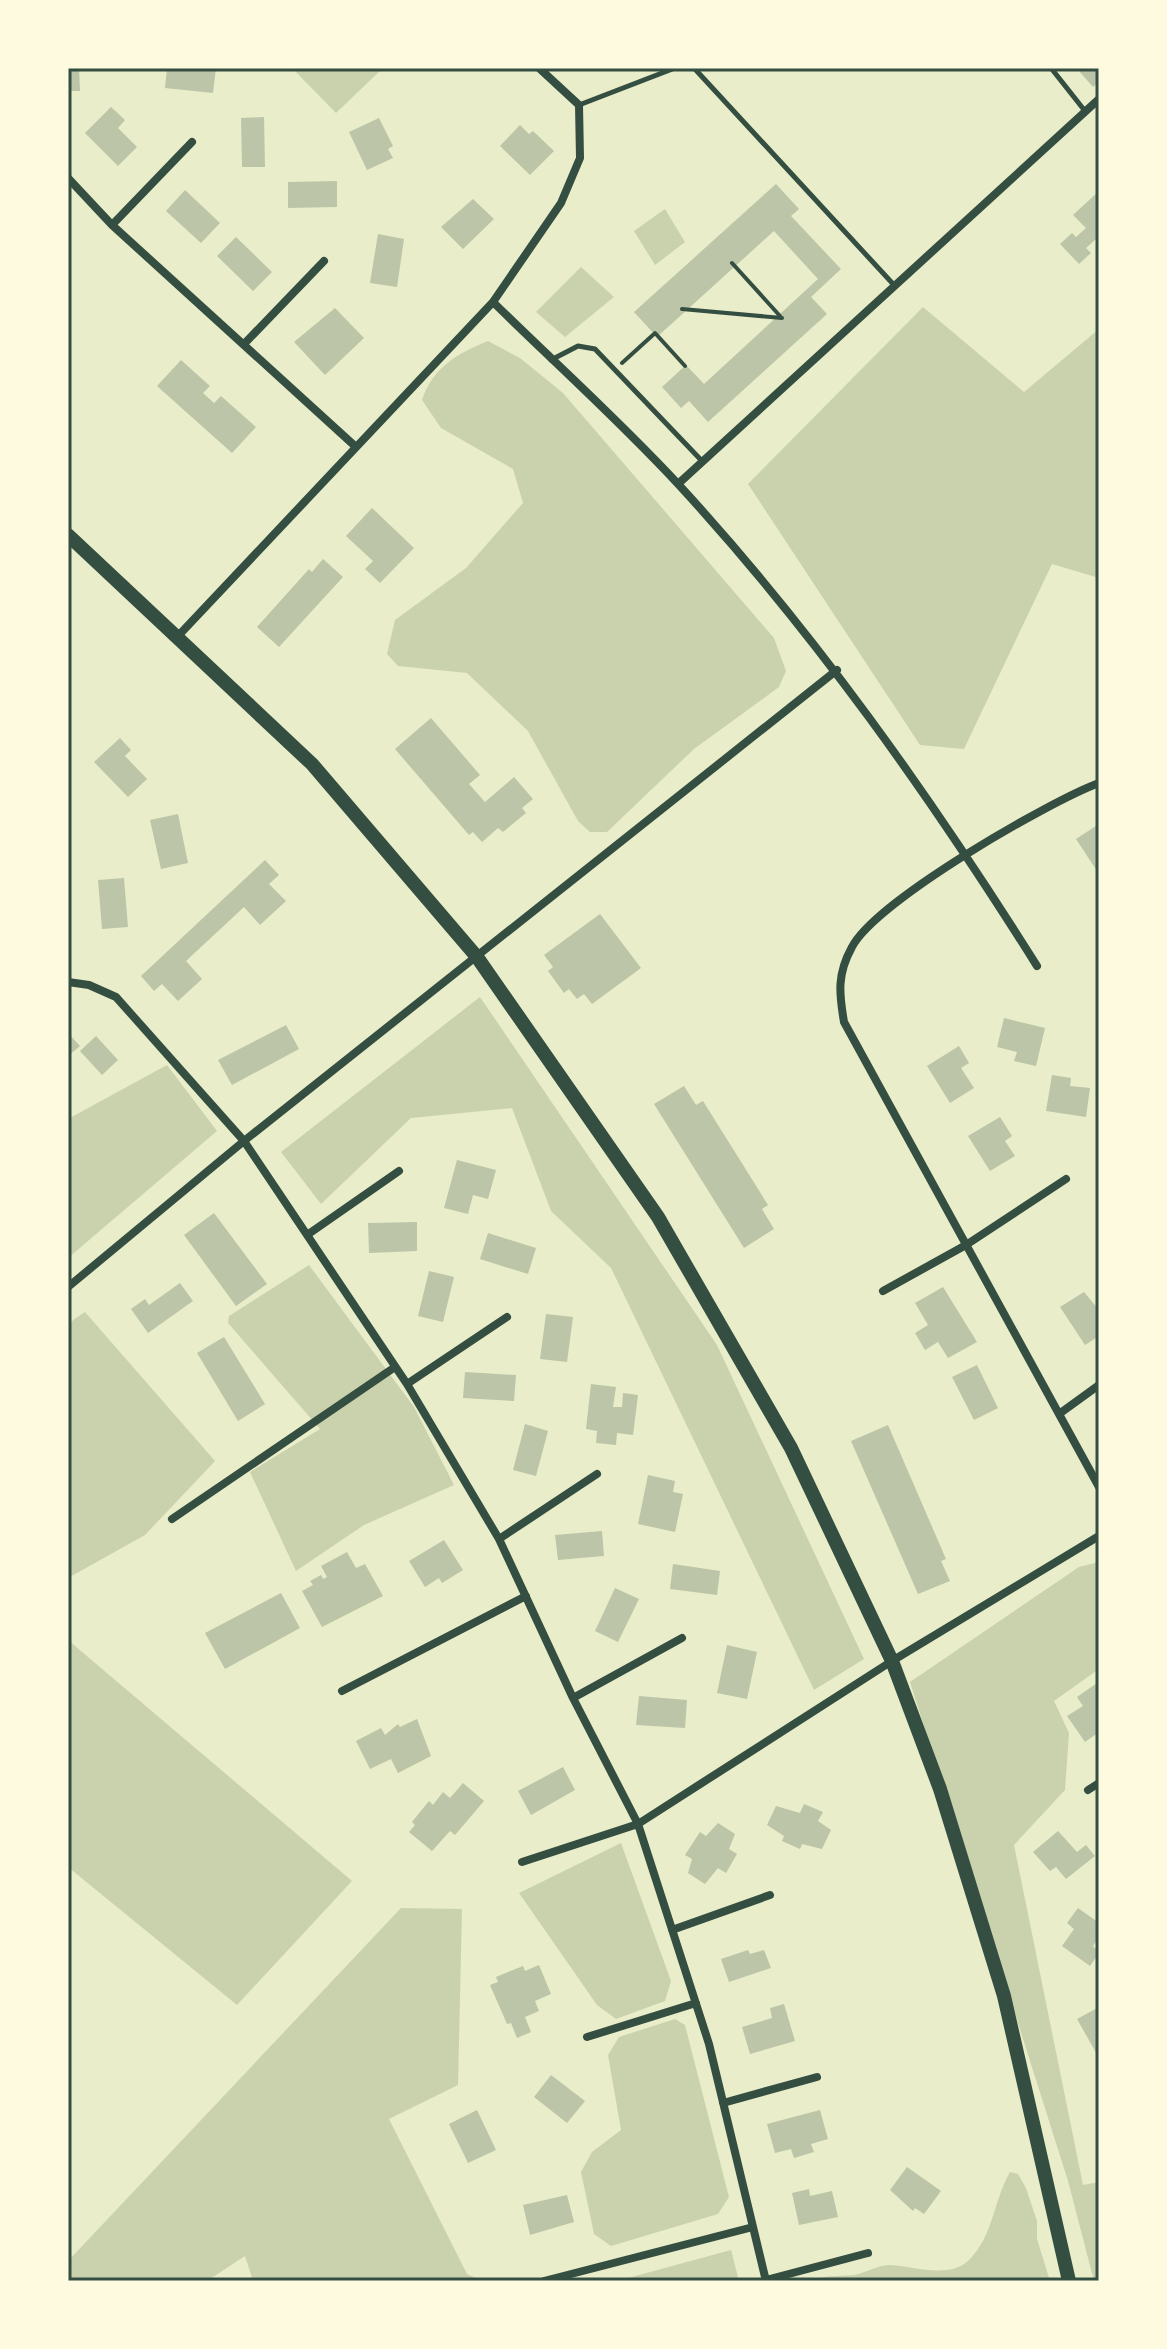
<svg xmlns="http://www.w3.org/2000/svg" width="1167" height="2349" font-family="Overpass,sans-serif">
<rect width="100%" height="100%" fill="#e9edc9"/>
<!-- green -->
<path fill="#cad2ad" d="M292 68H383L336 113Z
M665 209 685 242 655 265 634 231Z
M581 267 614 297 565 337 536 312Z
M923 307 1024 392 1099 329V578L1052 564 964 749 920 745 748 484Z
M488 341 520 358 563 393 774 638 786 671 779 687 694 749 607 832H590L578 821 528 731 467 673 398 666 387 654 395 620 466 568 523 503 513 469 441 428 422 400C433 367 458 353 488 341Z
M480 997 717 1345 864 1659 814 1690 611 1268 551 1211 512 1108 411 1118 321 1204 281 1152Z
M167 1065 217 1131 68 1258V1119Z
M309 1265 414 1407 454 1485 364 1525 296 1571 250 1472 320 1429 228 1323 229 1316Z
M85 1312 215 1461 145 1535 68 1578V1329L73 1320Z
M1099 1562V1669L1054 1701 1069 1733 1065 1790 1014 1845 1083 2185 1099 2182V2281H1094L1068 2181 910 1682 1079 1567Z
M68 1640 352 1881 237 2005 68 1867Z
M621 1843 671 1981 665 2001 616 2019 597 2005 519 1893Z
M401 1908 462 1909 458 2085 389 2119 467 2274 482 2281H253L245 2256 207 2281H68V2261Z
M675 2019 685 2025 729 2197 718 2214 611 2246 594 2234 581 2172 592 2152 621 2130 608 2055 619 2037Z
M1010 2172 1018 2174 1026 2188 1037 2221V2239L1050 2281H812C827 2274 838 2277 854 2275 866 2273 877 2265 890 2265 913 2266 948 2279 968 2261 994 2236 993 2201 1010 2172Z
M731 2250 739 2281H617Z"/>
<!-- building -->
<path fill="#bcc5a7" d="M68 68H79L80 91H68Z
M167 68H216L213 93 165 88Z
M1082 68H1099V82L1093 87 1079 71Z
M111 107 125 120 118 128 137 147 118 166 85 133Z
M264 117 265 167H242L241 118Z
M379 118 393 146 388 149 393 158 367 170 349 132Z
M520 125 529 134 533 131 554 151 530 175 500 146Z
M337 181V207L288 208V182Z
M776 184 799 209 791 216 841 269 811 297 827 314 708 422 689 401 681 408 662 387 686 365 704 384 818 279 774 231 657 337 634 312Z
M185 190 220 223 201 243 166 211Z
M1099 191V242L1096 239 1086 248 1091 253 1079 264 1060 244 1072 233 1076 237 1086 228 1073 215Z
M473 199 494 219 463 249 441 227Z
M378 234 404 239 397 287 370 283Z
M236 237 272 272 253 291 217 256Z
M335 308 364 338 325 375 294 342Z
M181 360 210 386 203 393 214 403 221 396 256 427 232 453 157 386Z
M372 508 414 548 380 583 365 569 373 561 346 536Z
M323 559 343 577 279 647 257 627 309 569 312 572Z
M431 718 480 775 469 784 485 802 514 777 533 799 522 808 526 813 503 832 498 828 482 842 473 832 469 835 395 749Z
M120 738 131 750 125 756 147 779 128 797 94 762Z
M178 814 188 863 161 869 150 820Z
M1099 824V874L1076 839Z
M265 860 279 875 269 884 286 901 260 925 244 907 186 961 202 979 178 1001 162 984 154 991 141 976Z
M124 878 128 927 102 929 98 880Z
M600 914 641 968 592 1004 584 994 577 999 569 989 564 993 548 971 553 967 544 955Z
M1004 1018 1045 1028 1036 1066 1014 1061 1017 1052 997 1047Z
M286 1025 299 1049 232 1085 218 1060Z
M68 1033 80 1046 68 1056Z
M96 1036 118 1060 102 1075 80 1051Z
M959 1046 969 1063 961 1068 974 1088 950 1103 927 1066Z
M1052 1075 1071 1078 1070 1086 1090 1088 1086 1117 1046 1111Z
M684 1086 696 1105 703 1101 768 1205 762 1209 774 1229 744 1248 654 1104Z
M1000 1117 1012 1136 1005 1141 1015 1156 990 1171 968 1136Z
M457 1160 496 1170 488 1199 473 1195 468 1214 444 1208Z
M214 1213 267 1284 236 1306 184 1235Z
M417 1222V1251L369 1253 368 1223Z
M488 1233 536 1248 528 1274 480 1259Z
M429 1271 454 1277 443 1322 418 1316Z
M180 1283 193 1301 148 1333 131 1309 145 1299 149 1305Z
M943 1287 977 1342 948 1358 938 1342 925 1350 915 1333 928 1325 915 1303Z
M1084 1292 1099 1310V1336L1085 1345 1060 1307Z
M546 1314 573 1317 567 1362 540 1359Z
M224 1337 265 1404 238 1421 197 1353Z
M977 1365 998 1408 974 1420 952 1377Z
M465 1372 516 1375 514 1401 463 1398Z
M591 1384 616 1387 613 1407H622L623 1393 638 1395 633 1435 617 1433 616 1445 596 1443 597 1431 586 1429Z
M525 1424 548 1431 536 1476 513 1470Z
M888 1425 946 1559 941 1561 950 1581 918 1594 851 1441Z
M648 1475 675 1481 673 1492 683 1494 675 1532 638 1524Z
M602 1531 604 1556 558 1560 555 1535Z
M444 1540 463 1570 442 1583 439 1578 425 1587 409 1561Z
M347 1552 356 1568 365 1564 383 1596 322 1627 302 1591 313 1585 310 1581 321 1575 323 1579 327 1577 321 1566Z
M673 1564 720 1571 717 1595 670 1589Z
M615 1588 639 1599 618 1642 595 1631Z
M281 1593 300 1628 225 1669 205 1633Z
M727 1645 757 1652 747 1699 717 1693Z
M1097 1683 1099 1732 1085 1742 1067 1716 1083 1706 1077 1697Z
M639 1696 687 1700 685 1728 636 1725Z
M417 1719 431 1756 398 1773 391 1759 370 1769 356 1741 381 1728 385 1735 398 1724 400 1727Z
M563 1767 575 1790 531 1815 518 1791Z
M463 1783 484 1801 455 1835 450 1831 432 1851 409 1832 415 1825 412 1822 429 1801 433 1805 443 1792 450 1798Z
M804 1804 823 1812 818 1821 831 1830 822 1849 802 1844 800 1849 782 1841 784 1836 767 1825 776 1806 800 1813Z
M718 1823 735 1834 729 1849 737 1854 726 1873 718 1868 705 1884 688 1873 692 1859 685 1855 700 1832 706 1836Z
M1058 1831 1077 1852 1086 1845 1095 1856 1066 1879 1056 1867 1050 1871 1033 1852Z
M1078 1908 1099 1923V1937L1093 1946 1099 1953 1090 1966 1062 1946 1074 1929 1067 1923Z
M748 1950 750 1954 764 1950 771 1968 729 1982 721 1959Z
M539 1965 551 1994 535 2001 539 2011 525 2017 531 2032 517 2038 511 2023 507 2024 490 1985 498 1982 496 1977 523 1966 525 1971Z
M784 2004 795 2041 750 2054 742 2027 772 2018 770 2008Z
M1099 2007V2058L1077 2019Z
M551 2075 585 2101 567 2123 534 2097Z
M477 2110 496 2150 468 2163 449 2124Z
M820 2110 828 2139 811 2144 814 2152 794 2158 791 2149 775 2153 767 2124Z
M907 2167 941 2191 924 2214 915 2208 913 2211 890 2190Z
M809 2189 810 2196 832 2191 838 2217 799 2225 792 2193Z
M567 2195 574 2222 530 2235 523 2205Z"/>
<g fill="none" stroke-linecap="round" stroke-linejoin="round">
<!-- path -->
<path stroke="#344e41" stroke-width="4" d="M732 263 780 316
M682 309 782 318
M655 333 685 366
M622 363 654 334"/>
<!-- service -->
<path stroke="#344e41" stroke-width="5" d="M694 68 894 285
M1051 68 1085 111
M579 105 675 68
M551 360 578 346 595 349 702 461"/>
<!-- minor -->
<path stroke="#344e41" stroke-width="8" d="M68 178 112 225 356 447
M112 225 192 142
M493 302C555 363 620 421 679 485 815 633 930 796 1037 966
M245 343 324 261
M678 484 1099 99
M179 635 493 302 561 203 580 158 579 105 539 68
M1099 783C1048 802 876 901 852 947 837 974 839 993 844 1022L1099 1487
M68 982 89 985 116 997 244 1141 407 1384 499 1539 573 1698 638 1824 709 2044 766 2281
M307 1235 399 1171
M68 1287 244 1141 837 670
M883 1291 966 1245 1066 1179
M407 1384 507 1317
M1059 1414 1099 1385
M172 1519 395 1367
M499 1539 597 1474
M342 1691 526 1596
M573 1698 682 1638
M1088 1790 1099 1783
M522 1862 638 1824 892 1661 1099 1536
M672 1930 770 1895
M587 2037 696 2003
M723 2103 817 2077
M766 2280 868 2253
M544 2281 753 2227"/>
<!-- tertiary -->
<path stroke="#344e41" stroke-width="14" d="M68 535 312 764 477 957 658 1217 791 1448 892 1661 940 1789 1004 1996 1069 2281"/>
</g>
<!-- border -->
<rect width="1167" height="2349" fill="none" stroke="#fefae0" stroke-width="140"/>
<rect x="70" y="70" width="1027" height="2209" fill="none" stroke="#344e41" stroke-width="3"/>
</svg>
